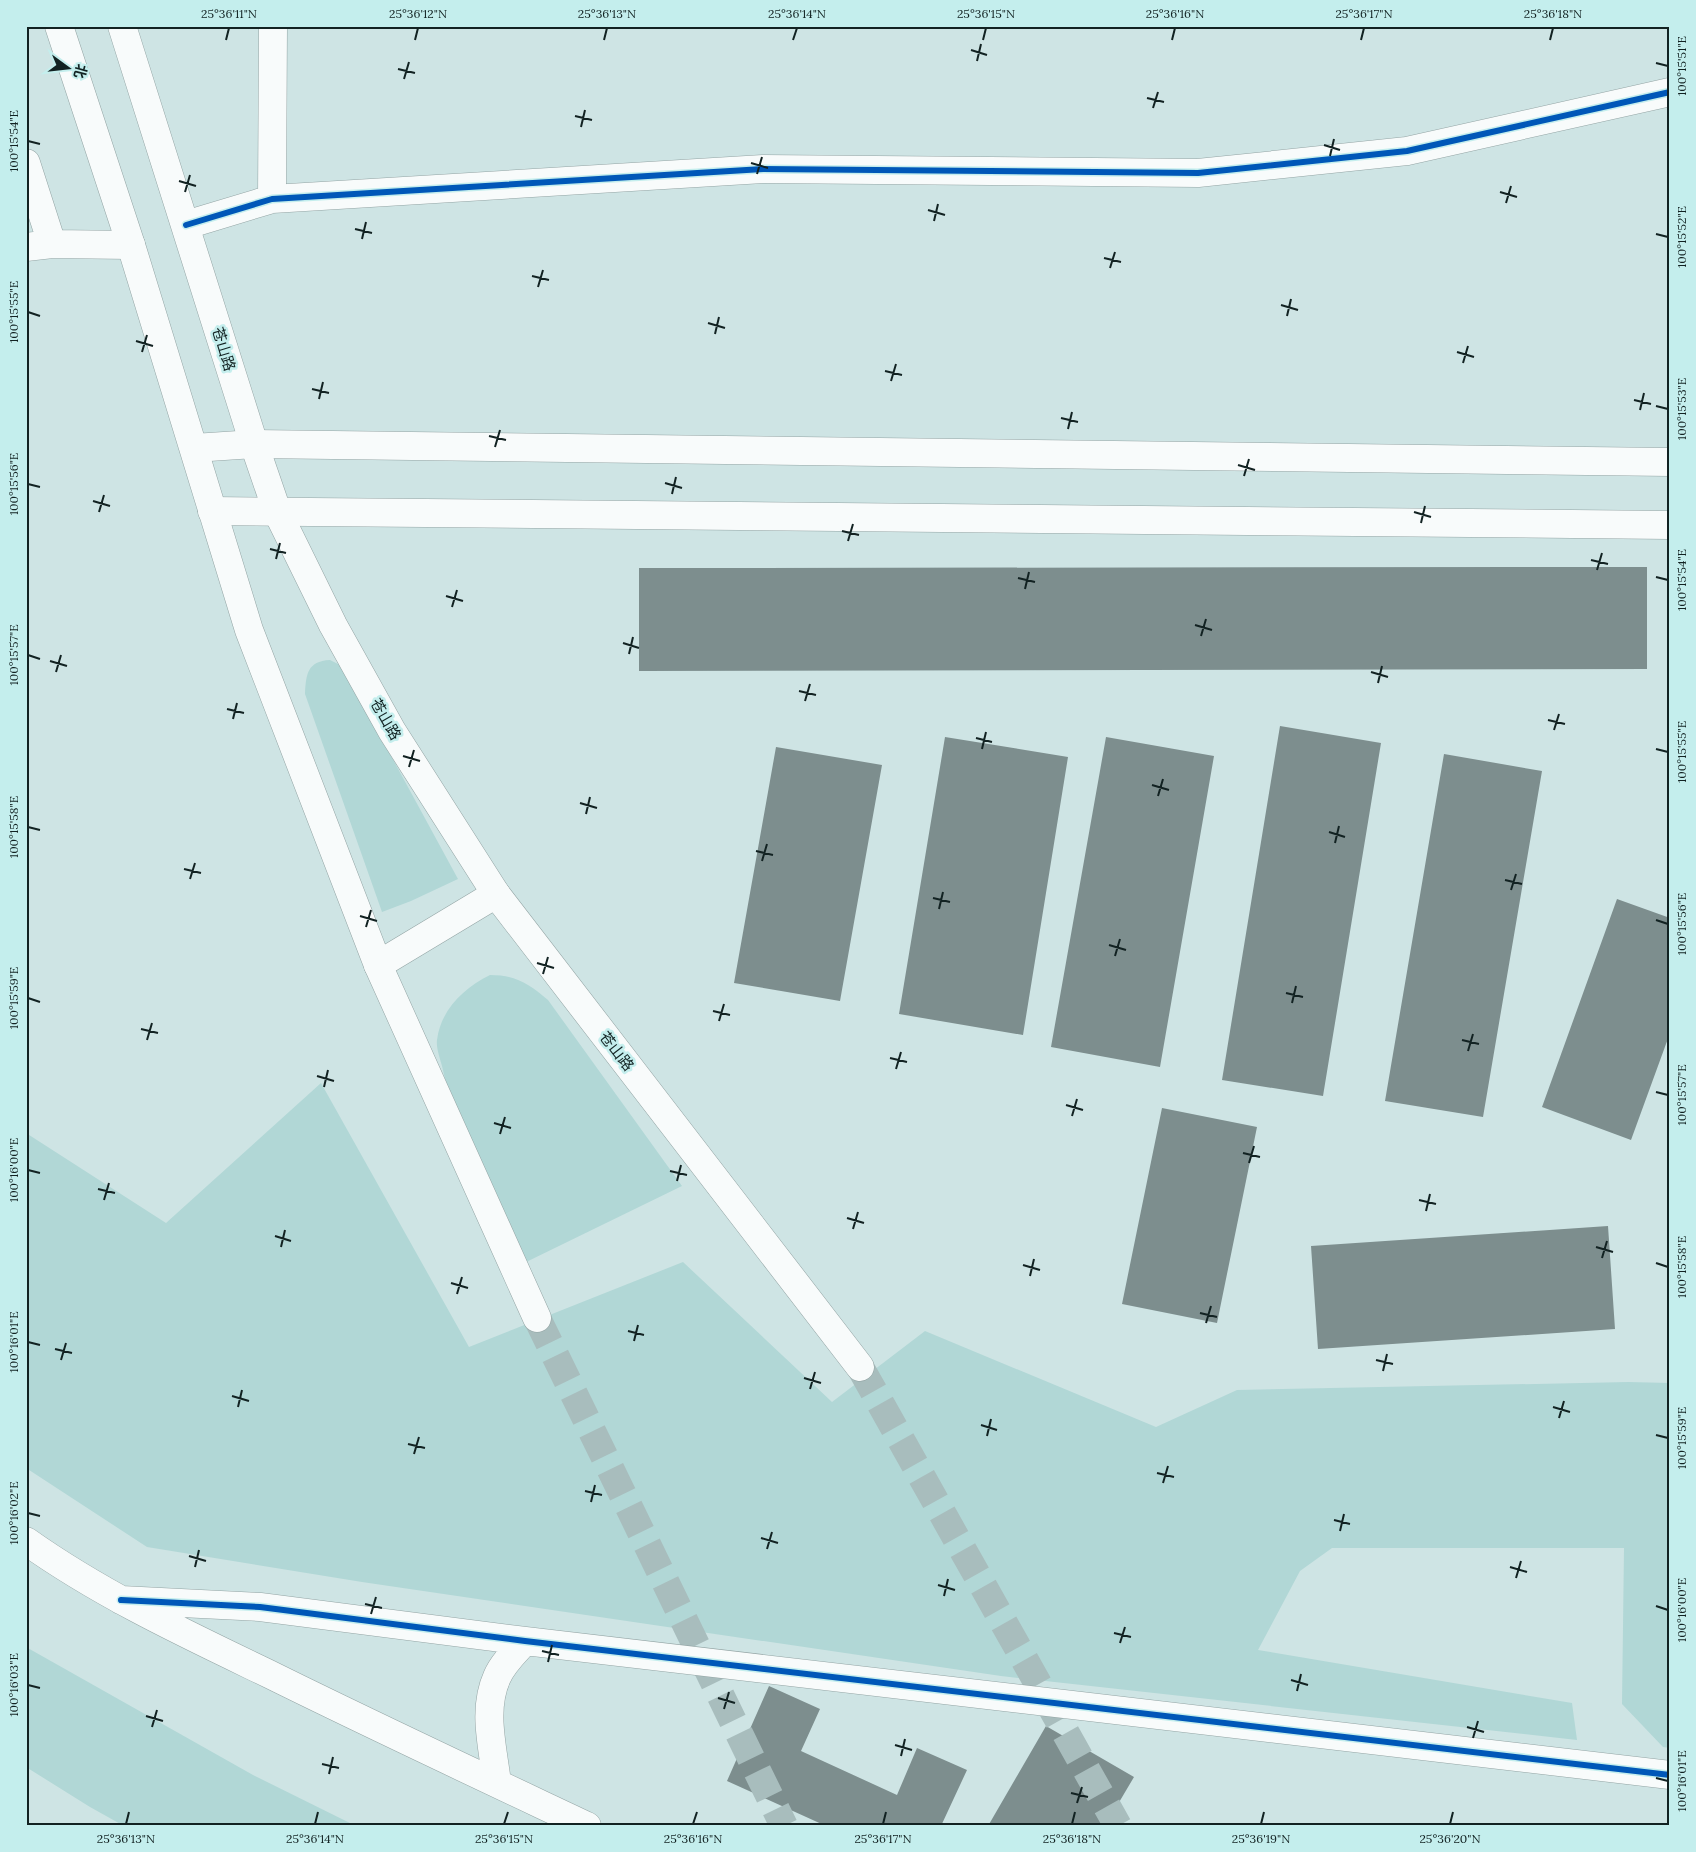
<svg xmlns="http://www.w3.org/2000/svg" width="1696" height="1852" font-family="Lora,'Noto Sans SC',serif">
<rect width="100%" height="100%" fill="#cee4e4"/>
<!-- green -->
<path fill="#b1d7d6" d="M330 660 340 665 347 675 458 879 411 901 382 912 305 694C306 675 307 661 330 660Z
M490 975C516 975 529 984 548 1000L682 1186 520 1265C492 1201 457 1134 442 1066 440 1058 436 1048 437 1040 441 1009 464 988 490 975Z
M321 1083 469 1347 683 1262 832 1402 925 1331 1156 1427 1237 1390 1628 1382 1670 1383V1748L1663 1747 1622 1704 1624 1548H1332L1300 1571 1258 1650 1572 1703 1577 1740 1001 1676 362 1582 147 1547 26 1468V1133L166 1223Z
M26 1647 253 1775 356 1826H124L90 1807 26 1767Z"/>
<!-- building -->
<path fill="#7d8e8e" d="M1647 567V669L639 671V568Z
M1280 726 1381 743 1323 1096 1222 1080Z
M945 737 1068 757 1023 1035 899 1014Z
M1106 737 1214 756 1160 1067 1051 1047Z
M776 747 882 765 840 1001 734 983Z
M1444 754 1542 771 1483 1117 1385 1101Z
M1617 899 1670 918V1033L1631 1140 1542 1107Z
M1162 1108 1257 1127 1217 1323 1122 1304Z
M1608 1226 1615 1329 1318 1349 1311 1246Z
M769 1686 820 1709 801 1751 897 1795 917 1748 967 1770 941 1826H826L727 1781Z
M1046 1726 1134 1777 1105 1826H988Z"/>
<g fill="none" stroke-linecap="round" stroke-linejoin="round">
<!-- major-tunnel -->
<path stroke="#a8bdbd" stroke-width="28" stroke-dasharray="28 14" stroke-linecap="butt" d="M537 1318 784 1826
M860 1367 1118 1826"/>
<defs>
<path id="minor" d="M26 163 52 244
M272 199 273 26
M186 225 272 199 763 169 1198 173 1407 151 1670 92
M26 247 52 244 131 245
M194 448 254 444 1670 462
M212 511 1670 525
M378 965 496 894
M26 1541C102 1595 186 1634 269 1674 374 1726 481 1776 587 1826
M121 1600 260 1607 525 1641 1670 1775
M497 1783C493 1748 482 1710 497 1677 503 1663 515 1652 525 1641"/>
<path id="major" d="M59 26 131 245 249 630 378 965 537 1318
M122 26 254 444 277 511 333 625 392 731 496 894 860 1367"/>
</defs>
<!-- minor casing -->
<use href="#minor" stroke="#93a4a4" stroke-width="29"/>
<!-- major casing -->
<use href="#major" stroke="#93a4a4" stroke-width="29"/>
<!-- minor -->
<use href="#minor" stroke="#f8fbfb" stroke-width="28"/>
<!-- major -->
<use href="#major" stroke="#f8fbfb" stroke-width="28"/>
<defs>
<path id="cycleway" d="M186 225 272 199 763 169 1198 173 1407 151 1670 92
M121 1600 260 1607 525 1641 1670 1775"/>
</defs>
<!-- cycleway casing -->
<use href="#cycleway" stroke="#c4eeed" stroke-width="9"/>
<!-- cycleway -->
<use href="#cycleway" stroke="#0057b8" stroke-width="6"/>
</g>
<!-- ticks -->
<path fill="none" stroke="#122222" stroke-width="2" d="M226 40 229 28M415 40 418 28M604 40 607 28M793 40 797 28M983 40 986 28M1172 40 1175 28M1361 40 1364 28M1550 40 1553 28M971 50 987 55M977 61 981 44M1656 63 1668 66M398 69 415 73M404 79 409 62M1147 98 1164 102M1153 108 1158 92M575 116 592 120M581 127 585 110M28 141 40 144M1324 145 1340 150M1330 156 1334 139M751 163 768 168M757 174 762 157M179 181 196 186M185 192 190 175M1500 192 1517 197M1506 203 1511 186M928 210 945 215M934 221 938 204M355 229 372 233M1656 234 1668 237M362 239 366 222M1104 258 1121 262M1110 268 1115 252M532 276 549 280M538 287 543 270M1281 305 1298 310M28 312 40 316M1287 316 1291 299M708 323 725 328M715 334 719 317M136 341 153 346M142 352 147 335M1457 352 1474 357M1463 363 1468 346M885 371 902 375M891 381 896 364M312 389 329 393M319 399 323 382M1634 400 1651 404M1656 406 1668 409M1640 410 1644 393M1061 418 1078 422M1068 429 1072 412M489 436 506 440M495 447 500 430M1238 465 1255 470M1244 476 1249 459M665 483 682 488M28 484 40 487M672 494 676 477M93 501 110 506M99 512 104 495M1414 512 1431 517M1421 523 1425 506M842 531 859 535M848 541 853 524M270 549 286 553M276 559 280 543M1591 560 1608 564M1597 570 1602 553M1656 577 1668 580M1018 578 1035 582M1025 589 1029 572M446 596 463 601M452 607 457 590M1195 625 1212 630M1201 636 1206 619M623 643 639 648M629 654 633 637M28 655 40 659M50 661 67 666M56 672 61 655M1371 672 1388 677M1378 683 1382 666M799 691 816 695M805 701 810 684M227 709 244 713M233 719 237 703M1548 720 1565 724M1554 730 1559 714M976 738 992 742M982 749 986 732M1656 749 1668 752M403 756 420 761M409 767 414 750M1152 785 1169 790M1158 796 1163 779M580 803 597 808M586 814 590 797M28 827 40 830M1329 832 1345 837M1335 843 1339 826M756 851 773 855M762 861 767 844M184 869 201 873M190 879 195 863M1505 880 1522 884M1511 890 1516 874M933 898 950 902M939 909 943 892M360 916 377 921M1656 920 1668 924M366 927 371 910M1109 945 1126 950M1115 956 1120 939M537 963 554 968M543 974 548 957M1286 993 1303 997M28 998 40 1002M1292 1003 1296 986M713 1011 730 1015M719 1021 724 1004M141 1029 158 1033M147 1040 152 1023M1462 1040 1479 1044M1468 1051 1473 1034M890 1058 907 1062M896 1069 901 1052M317 1076 334 1081M324 1087 328 1070M1656 1092 1668 1095M1066 1105 1083 1110M1072 1116 1077 1099M494 1123 511 1128M500 1134 505 1117M1243 1153 1260 1157M1249 1163 1254 1146M28 1170 40 1173M670 1171 687 1175M677 1181 681 1165M98 1189 115 1193M104 1200 109 1183M1419 1200 1436 1204M1426 1211 1430 1194M847 1218 864 1223M853 1229 858 1212M275 1236 291 1241M281 1247 285 1230M1596 1247 1613 1252M1602 1258 1607 1241M1656 1263 1668 1267M1023 1265 1040 1270M1030 1276 1034 1259M451 1283 468 1288M457 1294 462 1277M1200 1313 1217 1317M1206 1323 1211 1306M628 1331 644 1335M634 1341 638 1325M28 1342 40 1345M55 1349 72 1353M61 1360 66 1343M1376 1360 1393 1364M1383 1371 1387 1354M804 1378 821 1383M810 1389 815 1372M232 1396 249 1401M238 1407 242 1390M1553 1407 1570 1412M1559 1418 1564 1401M981 1425 997 1430M1656 1435 1668 1438M987 1436 991 1419M408 1444 425 1448M414 1454 419 1437M1157 1473 1174 1477M1163 1483 1168 1466M585 1491 602 1495M591 1502 595 1485M28 1513 40 1516M1334 1520 1350 1524M1340 1531 1344 1514M761 1538 778 1543M767 1549 772 1532M189 1556 206 1561M195 1567 199 1550M1510 1567 1527 1572M1516 1578 1521 1561M938 1585 955 1590M944 1596 948 1579M365 1604 382 1608M1656 1606 1668 1610M371 1614 376 1597M1114 1633 1131 1637M1120 1643 1125 1627M542 1651 559 1655M548 1662 552 1645M1291 1680 1308 1685M28 1685 40 1688M1297 1691 1301 1674M718 1698 735 1703M724 1709 729 1692M146 1716 163 1721M152 1727 157 1710M1467 1727 1484 1732M1473 1738 1478 1721M895 1745 912 1750M901 1756 905 1739M322 1764 339 1768M329 1774 333 1757M1656 1778 1668 1781M1071 1793 1088 1797M1077 1803 1082 1787M126 1824 129 1812M315 1824 318 1812M504 1824 508 1812M693 1824 697 1812M883 1824 886 1812M1072 1824 1075 1812M1261 1824 1264 1812M1450 1824 1453 1812"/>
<g text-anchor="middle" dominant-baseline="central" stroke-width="5" stroke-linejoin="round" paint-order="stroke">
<!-- street labels -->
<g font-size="15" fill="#122222" stroke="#c4eeed">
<text transform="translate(224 349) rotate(73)">苍山路</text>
<text transform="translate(386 719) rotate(60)">苍山路</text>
<text transform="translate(617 1051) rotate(52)">苍山路</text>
</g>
</g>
<!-- border -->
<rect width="1696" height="1852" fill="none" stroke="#c4eeed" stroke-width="55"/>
<!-- north arrow -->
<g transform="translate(68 68) rotate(105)" stroke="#c4eeed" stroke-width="4" paint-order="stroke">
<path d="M0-4L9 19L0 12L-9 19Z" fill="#122222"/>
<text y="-8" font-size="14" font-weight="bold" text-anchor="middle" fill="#122222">北</text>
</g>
<rect x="28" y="28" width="1640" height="1796" fill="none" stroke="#122222" stroke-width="2"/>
<g font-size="12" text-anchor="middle" fill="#122222">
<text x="229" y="18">25°36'11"N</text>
<text x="418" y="18">25°36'12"N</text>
<text x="607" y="18">25°36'13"N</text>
<text x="797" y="18">25°36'14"N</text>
<text x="986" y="18">25°36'15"N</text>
<text x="1175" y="18">25°36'16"N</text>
<text x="1364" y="18">25°36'17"N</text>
<text x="1553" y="18">25°36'18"N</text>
<text transform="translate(1682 66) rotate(-90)" y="4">100°15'51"E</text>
<text transform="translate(14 141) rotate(-90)" y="4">100°15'54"E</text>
<text transform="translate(1682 237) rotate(-90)" y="4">100°15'52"E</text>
<text transform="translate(14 312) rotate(-90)" y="4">100°15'55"E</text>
<text transform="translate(1682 409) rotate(-90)" y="4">100°15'53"E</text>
<text transform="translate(14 484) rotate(-90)" y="4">100°15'56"E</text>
<text transform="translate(1682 580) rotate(-90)" y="4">100°15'54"E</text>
<text transform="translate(14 655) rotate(-90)" y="4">100°15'57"E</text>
<text transform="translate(1682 752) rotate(-90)" y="4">100°15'55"E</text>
<text transform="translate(14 827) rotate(-90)" y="4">100°15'58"E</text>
<text transform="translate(1682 924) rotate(-90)" y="4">100°15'56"E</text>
<text transform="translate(14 998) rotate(-90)" y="4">100°15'59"E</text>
<text transform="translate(1682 1095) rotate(-90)" y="4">100°15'57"E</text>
<text transform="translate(14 1170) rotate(-90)" y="4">100°16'00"E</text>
<text transform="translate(1682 1267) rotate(-90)" y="4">100°15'58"E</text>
<text transform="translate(14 1342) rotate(-90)" y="4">100°16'01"E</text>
<text transform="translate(1682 1438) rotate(-90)" y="4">100°15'59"E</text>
<text transform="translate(14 1513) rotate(-90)" y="4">100°16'02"E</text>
<text transform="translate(1682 1610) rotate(-90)" y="4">100°16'00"E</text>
<text transform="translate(14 1685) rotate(-90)" y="4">100°16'03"E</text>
<text transform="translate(1682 1781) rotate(-90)" y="4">100°16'01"E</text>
<text x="126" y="1843">25°36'13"N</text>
<text x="315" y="1843">25°36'14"N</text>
<text x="504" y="1843">25°36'15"N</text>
<text x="693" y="1843">25°36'16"N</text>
<text x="883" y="1843">25°36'17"N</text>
<text x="1072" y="1843">25°36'18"N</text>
<text x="1261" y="1843">25°36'19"N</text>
<text x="1450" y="1843">25°36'20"N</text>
</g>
</svg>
